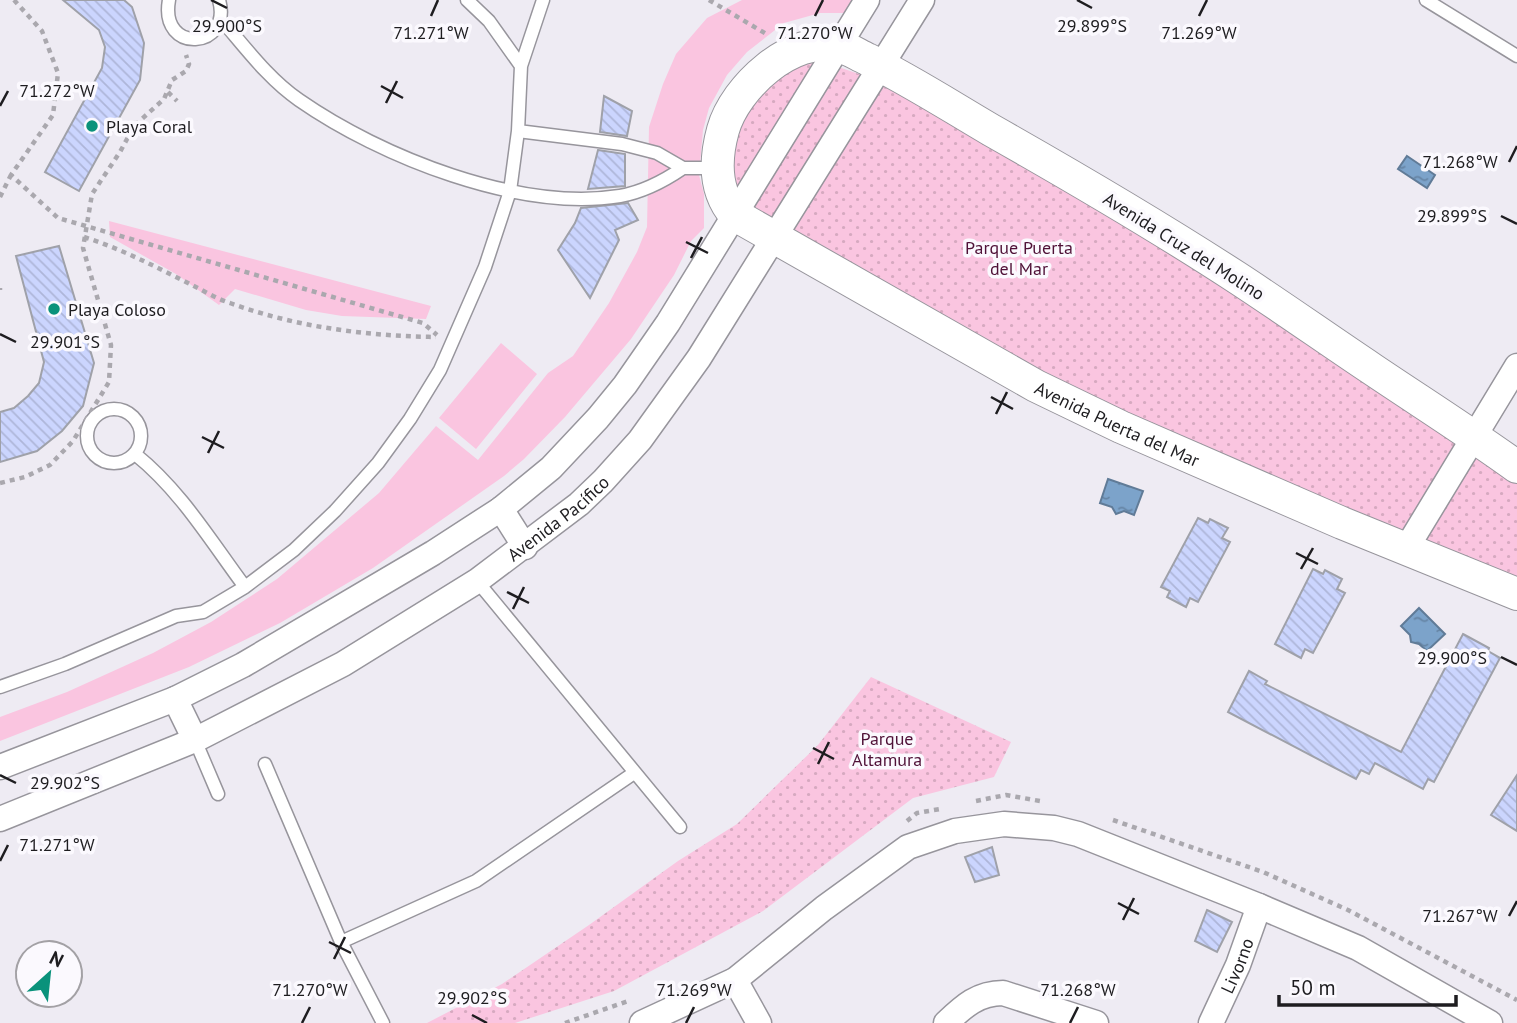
<svg xmlns="http://www.w3.org/2000/svg" width="1517" height="1023" font-family="'PT Sans',sans-serif">
<defs>
<pattern id="park-dots" width="8" height="8" patternUnits="userSpaceOnUse" patternTransform="scale(1.75)"><rect width="8" height="8" fill="#fac5e0"/><path d="M2 2h.1M6 6h.1" fill="none" stroke="#d6a9c0" stroke-width="1.8" stroke-linecap="round"/></pattern>
<pattern id="water-ripples" width="26" height="14" patternUnits="userSpaceOnUse" patternTransform="scale(1.75)"><rect width="26" height="14" fill="#7ca3ca"/><path d="M2 4q2-2 4 0t4 0M15 11q2-2 4 0t4 0" fill="none" stroke="#6584a4"/></pattern>
<pattern id="building-back-hatch" width="6" height="6" patternUnits="userSpaceOnUse" patternTransform="scale(1.75)"><rect width="6" height="6" fill="#cbd5fe"/><path d="M-1 5l2 2M0 0l6 6M5-1l2 2" fill="none" stroke="#aeb6d9"/></pattern>
</defs>
<rect width="100%" height="100%" fill="#eeebf3"/>
<!-- grass -->
<path fill="#fac5e0" d="M742 0H852L845 13H820L784 23 747 52 727 75 709 108 703 130 699 175 704 194V228L691 241 674 275 631 339 565 417 524 459 504 476 373 568 280 623 189 667 0 741V717L67 692 153 653 211 622 277 579 379 493 436 426 478 460 548 373 573 356 609 303 637 252 647 227 649 127 663 84 676 54 707 18Z
M109 221 431 306 426 319 342 316 306 310 235 289 219 305 176 274 110 237Z
M501 343 537 374 476 449 439 418Z"/>
<!-- park -->
<path fill="url(#park-dots)" d="M806 61H821L859 74 1063 178 1517 478V580L1347 511 1042 375 748 208 733 194 729 150 744 114 776 78Z
M871 677 1011 742 994 777 913 798 763 911 614 991 515 1023H427L502 984 589 925 678 861 737 824 818 745Z"/>
<!-- water -->
<path fill="url(#water-ripples)" stroke="#607b97" stroke-width="2" d="M1407 156 1435 175 1427 188 1398 169Z
M1108 479 1143 491 1134 515 1124 511 1116 514 1112 507 1100 503Z
M1419 608 1445 634 1427 651 1419 644 1411 642 1410 635 1401 626Z"/>
<!-- building -->
<path fill="url(#building-back-hatch)" stroke="#9fa1a9" stroke-width="2" d="M63 0H124L132 7 144 43 140 80 79 191 45 172 102 68 105 47 99 30Z
M604 96 632 111 627 136 600 132Z
M598 150 625 154V186L588 189Z
M628 203 638 220 615 230 619 240 590 298 558 250 575 223 581 208Z
M59 246 94 363 83 406 62 431 37 451 0 462V412L14 408 28 396 39 383 44 362 16 256Z
M1198 518 1208 523 1210 519 1228 528 1222 538 1230 542 1198 602 1190 598 1186 607 1167 597 1170 591 1161 587Z
M1313 569 1323 574 1325 570 1342 579 1337 589 1345 593 1313 653 1305 649 1301 658 1275 644Z
M1463 634 1489 648 1488 651 1500 658 1434 782 1428 779 1423 789 1375 763 1369 774 1361 770 1356 779 1228 712 1249 671 1267 681 1265 684 1401 752Z
M1517 775V831L1491 815Z
M992 847 999 875 975 882 965 857Z
M1207 910 1232 922 1217 952 1195 941Z"/>
<g fill="none" stroke-linecap="round" stroke-linejoin="round">
<defs>
<path id="service" d="M169 0C159 55 233 49 219 0
M467 0 489 21 521 66
M1426 0 1517 56
M220 23 225 24C248 51 270 80 299 100 381 157 519 212 620 196 643 192 664 181 683 168
M518 131 622 144 657 153 683 168H717
M87 436a27 27 0 1 1 54 0a27 27 0 1 1-54 0Z
M135 454C181 491 210 540 245 587
M477 581 680 827
M0 687 65 664 176 616 203 612 245 587 294 550 335 511 378 463 410 419 440 370 485 267 510 191 518 131 521 66 543 0
M195 740 218 794
M265 764 341 942 383 1023
M341 942 476 881 634 773"/>
<g id="minor">
<path d="M501 509 525 547"/>
<path d="M1406 549 1517 366"/>
<path d="M175 699 195 740"/>
<path d="M0 767 175 699 243 665 433 553 501 509 551 468 598 418 625 385 668 323 867 0"/>
<path id="s1" d="M0 819 195 740 343 664 477 581 579 504 603 481 640 440 699 358 922 0"/>
<path d="M735 980 759 1023"/>
<path d="M642 1023 735 980 824 908 908 847 955 831 1004 824 1054 828 1078 834 1259 906 1358 948 1490 1023"/>
<path d="M946 1023C964 1006 978 993 1003 993L1096 1023"/>
<path id="s2" d="M1211 1023 1238 965 1259 906"/>
</g>
<g id="tertiary">
<path id="s3" d="M1517 467C1470 433 1421 402 1372 369 1327 339 1282 307 1236 277 1156 225 1074 177 991 130 950 106 910 80 867 59 858 55 848 48 838 46 792 35 735 87 723 130 715 159 714 191 735 215L1036 386 1121 427 1342 523 1517 594"/>
</g>
</defs>
<!-- service casing -->
<use href="#service" stroke="#97959c" stroke-width="15"/>
<!-- minor casing -->
<use href="#minor" stroke="#97959c" stroke-width="27"/>
<!-- tertiary casing -->
<use href="#tertiary" stroke="#97959c" stroke-width="34"/>
<!-- path -->
<path stroke="#aaa8ae" stroke-width="4.5" stroke-dasharray="5 5" stroke-linecap="butt" d="M14 0 42 31 58 73 53 115 11 175 58 218 423 323 437 335
M709 0 768 35
M168 92 177 101
M0 197 11 175
M84 237C122 249 156 267 192 285 204 291 217 299 230 303 296 327 366 336 436 337
M0 288V290
M0 483 25 477 50 465 73 441 109 382 111 345 83 248 92 194 120 152 134 126 164 99 172 80 186 71 189 64 186 55
M976 801 1006 795 1040 801
M1113 820 1263 872 1348 910 1517 1000
M907 821 917 813 940 809
M565 1023 631 1000"/>
<!-- service -->
<use href="#service" stroke="#fff" stroke-width="12"/>
<!-- minor -->
<use href="#minor" stroke="#fff" stroke-width="24"/>
<!-- tertiary -->
<use href="#tertiary" stroke="#fff" stroke-width="32"/>
</g>
<!-- ticks -->
<path fill="none" stroke="#1e1d20" stroke-width="2.5" d="M211 0 227 8M1077 0 1092 8M431 16 438 0M815 16 823 0M1199 16 1207 0M381 86 403 98M386 103 397 81M0 106 8 91M1509 162 1517 146M1501 216 1517 224M686 242 708 253M691 258 702 237M0 334 16 342M991 397 1013 409M996 414 1007 392M202 437 224 448M208 453 219 431M1296 553 1318 564M1301 569 1313 548M507 592 529 603M513 609 524 587M1501 657 1517 665M813 748 834 759M818 764 829 742M0 775 16 783M0 861 8 845M1118 903 1139 914M1509 916 1517 901M1123 920 1134 898M329 942 351 953M334 959 345 937M472 1015 487 1023M302 1023 310 1007M686 1023 694 1007M1070 1023 1078 1007"/>
<!-- markers -->
<g fill="#0a927b" stroke="#fbf9fe" stroke-width="2.5">
<circle cx="92" cy="126" r="7"/>
<circle cx="54" cy="309" r="7"/>
</g>
<g text-anchor="middle" dominant-baseline="central" stroke-width="7" stroke-linejoin="round" paint-order="stroke">
<!-- poi labels -->
<g font-size="18" fill="#1e1d20" stroke="#fbf9fe" text-anchor="start">
<text x="106" y="126">Playa Coral</text>
<text x="68" y="309">Playa Coloso</text>
</g>
<!-- street labels -->
<g font-size="18" fill="#1e1d20" stroke="#fbf9fe">
<text transform="translate(1184 246) rotate(32)">Avenida Cruz del Molino</text>
<text stroke="none"><textPath href="#s3" startOffset="1479">Avenida Puerta del Mar</textPath></text>
<text stroke="none"><textPath href="#s1" startOffset="637">Avenida Pacífico</textPath></text>
<text stroke="none"><textPath href="#s2" startOffset="63">Livorno</textPath></text>
</g>
<!-- park labels -->
<g font-size="18" fill="#4f1137" stroke="#fbf9fe">
<text x="1019" y="247">Parque Puerta<tspan x="1019" dy="21">del Mar</tspan></text>
<text x="887" y="738">Parque<tspan x="887" dy="21">Altamura</tspan></text>
</g>
</g>
<g font-size="18" text-anchor="middle" fill="#1e1d20" stroke="#fbf9fe" stroke-width="7" stroke-linejoin="round" paint-order="stroke">
<text x="227" y="32">29.900°S</text>
<text x="1092" y="32">29.899°S</text>
<text x="431" y="39">71.271°W</text>
<text x="815" y="39">71.270°W</text>
<text x="1199" y="39">71.269°W</text>
<text x="57" y="97">71.272°W</text>
<text x="1460" y="168">71.268°W</text>
<text x="1452" y="222">29.899°S</text>
<text x="65" y="348">29.901°S</text>
<text x="1452" y="664">29.900°S</text>
<text x="65" y="789">29.902°S</text>
<text x="57" y="851">71.271°W</text>
<text x="1460" y="922">71.267°W</text>
<text x="310" y="996">71.270°W</text>
<text x="694" y="996">71.269°W</text>
<text x="1078" y="996">71.268°W</text>
<text x="472" y="1004">29.902°S</text>
</g>
<!-- north arrow -->
<g transform="translate(49 974) rotate(27)"><circle r="33" fill="#fbf9fe" stroke="#a3a1a5" stroke-width="2"/>
<path d="M0-5L12 26L0 18L-12 26Z" fill="#0a927b"/>
<text y="-10" font-size="19" font-weight="bold" text-anchor="middle" fill="#1e1d20">N</text>
</g>
<!-- scale -->
<path d="M1279 995v10h177v-10" fill="none" stroke="#1e1d20" stroke-width="3.5"/>
<text x="1290" y="995" font-size="21" fill="#1e1d20" stroke="#fbf9fe" stroke-width="5" paint-order="stroke">50 m</text>
</svg>
